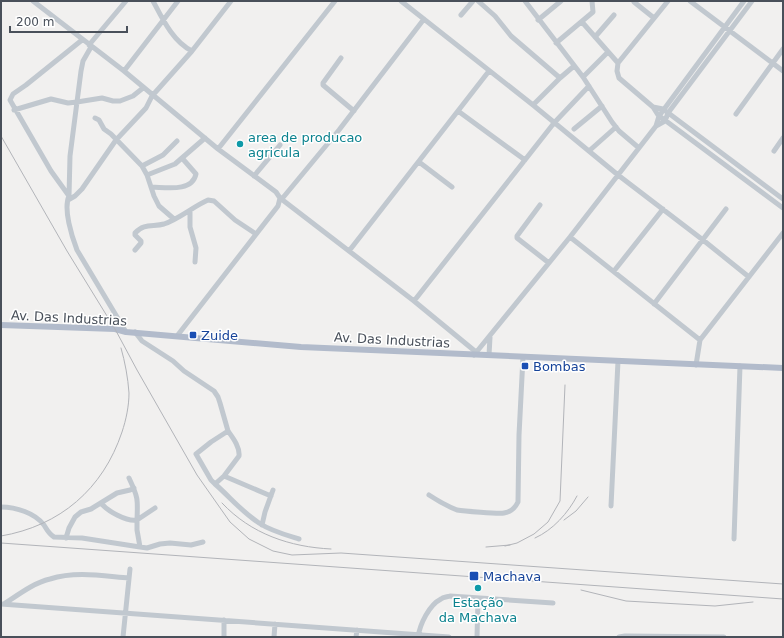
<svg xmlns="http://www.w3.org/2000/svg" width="784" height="638" font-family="'DejaVu Sans',sans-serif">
<rect width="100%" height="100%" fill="#f1f0ef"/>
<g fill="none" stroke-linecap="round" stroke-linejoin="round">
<!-- minor -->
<path stroke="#c1c8cf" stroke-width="5" d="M33 1 124 71 218 149 276 192 280 198 278 206 177 336
M153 1C162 18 173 42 192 51
M401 1 533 105 618 175 703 240 749 277
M478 1 495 16 511 36 560 78
M525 1 583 77 612 122 619 131 639 148
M668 1 618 63 617 71 619 78 653 107 658 115 783 208
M690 1 783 71
M634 2 654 18
M461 15 473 1
M538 20 561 1
M582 22 618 63
M595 37 614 15
M556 43 593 12 592 1
M89 45 126 1
M91 47 83 61 81 71 70 156 69 196C63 209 72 237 77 250L126 332
M341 58 323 83V85L354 111
M124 71 178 1
M583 77 608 52
M533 105 560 78 574 66
M653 107 663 109 783 199
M14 110 51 99 68 103 77 102 102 98 113 101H120L133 96 143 88
M458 111 525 160
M736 114 783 49
M95 118 99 120 104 129 111 134 142 166 147 175 154 196 159 206 174 219
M656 126 665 121 668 113 752 1
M574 129 602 106
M218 149 335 1
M589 151 616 127
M774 151 783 138
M419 162 452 187
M142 166 163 155 177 141
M147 175 175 164 205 138
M254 176 280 145
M151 187C164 187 192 193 196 174L182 158
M69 196 51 171 10 100 13 94 26 85 82 40
M280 198 414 301 476 352
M68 200 75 196 82 189 116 140 146 108 152 96 192 51 231 1
M281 200 339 130 424 19
M540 205 517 236V238L549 263
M190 211V227L196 248 195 262
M570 237 700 340
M135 250 141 243V241L135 235V233C144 223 153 227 164 224 179 219 194 206 208 200L214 201 235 220 256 234
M349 251 489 71
M614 271 663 209
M414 301 554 123 589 86
M654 304 726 209
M135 332 142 341 173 361 184 371 214 391 218 397 220 403 228 431 211 442 196 454 211 480 215 484 224 476 239 456C240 447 233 438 228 431
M474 355 570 237 656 126 659 116 744 1
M489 355 490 337
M696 365 700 340 783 233
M224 476 271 496
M215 484C230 497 242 512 259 523 271 531 286 535 299 539
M429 495C438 501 447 506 457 510 463 511 498 514 504 513 511 512 515 508 518 502L519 435 523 357
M101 503C107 511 127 522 137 520 138 499 138 497 129 478
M611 506 618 361
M1 507C16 507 35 513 44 525 47 530 49 534 54 537L82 538 140 547 137 530V520L155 508
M262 525 265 512 273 490
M66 538 69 528 75 517 81 512 91 509 117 493 130 490 134 488
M734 539 740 366
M140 547 147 548 160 544 170 543 191 545 203 542
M1 604 449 637
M4 604C18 595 33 583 50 579 76 571 103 576 129 578
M123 637 130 569
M224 637V620
M274 637 275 624
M356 637 357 630
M418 637C420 624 429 605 441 599 443 597 447 597 450 596L553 603
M477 637 478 599
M619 637 625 636 724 637"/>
<!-- major -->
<path stroke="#b2bbcb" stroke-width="6" d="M1 325 115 329 126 332 301 347 783 368"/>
<!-- rail -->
<path stroke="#b2b4b9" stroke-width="1" d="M1 136 67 251 115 329 137 370 197 475 230 522 249 539 273 551 292 555 341 553 783 584
M222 503C251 534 290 547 331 549
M564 520 576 511 588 497
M1 536C60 526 103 489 122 432 126 420 129 406 129 393 128 378 125 362 121 348
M535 538C553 530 568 513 577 496
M1 543 783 599
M505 546 517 543 534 534 548 522 560 501 565 385
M486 547 510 545
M581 590 626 601 715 606 753 602"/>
</g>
<!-- markers -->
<g fill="#0f9aa8" stroke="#fff" stroke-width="1.5">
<circle cx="240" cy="144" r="4"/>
<circle cx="478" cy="588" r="4"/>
</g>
<g fill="#1a4fb4" stroke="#fff" stroke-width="1.5">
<rect x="189" y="331" width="8" height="8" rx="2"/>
<rect x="521" y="362" width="8" height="8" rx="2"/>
<rect x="469" y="571" width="10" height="10" rx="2"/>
</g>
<g text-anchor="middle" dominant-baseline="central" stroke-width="3" stroke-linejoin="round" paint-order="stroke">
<!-- culture labels -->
<g font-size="13" fill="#0d838f" stroke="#fff" text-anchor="start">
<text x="248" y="137">area de producao<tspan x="248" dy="15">agricula</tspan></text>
<text x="478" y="602" text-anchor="middle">Estação<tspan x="478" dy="15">da Machava</tspan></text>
</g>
<!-- street labels -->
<g font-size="13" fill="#49505a" stroke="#fff">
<text transform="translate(69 318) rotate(3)">Av. Das Industrias</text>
<text transform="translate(392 340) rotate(3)">Av. Das Industrias</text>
</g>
<!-- transit labels -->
<g font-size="13" fill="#164399" stroke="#fff" text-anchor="start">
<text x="201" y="335">Zuide</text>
<text x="533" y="366">Bombas</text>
<text x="483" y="576">Machava</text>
</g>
</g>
<!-- border -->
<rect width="784" height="638" fill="none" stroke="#49505a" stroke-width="4"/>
<!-- scale -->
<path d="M10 26v6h117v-6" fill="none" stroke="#49505a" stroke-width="2"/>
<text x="16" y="26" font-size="12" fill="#49505a" stroke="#ffffff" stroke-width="3" paint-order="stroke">200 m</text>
</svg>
